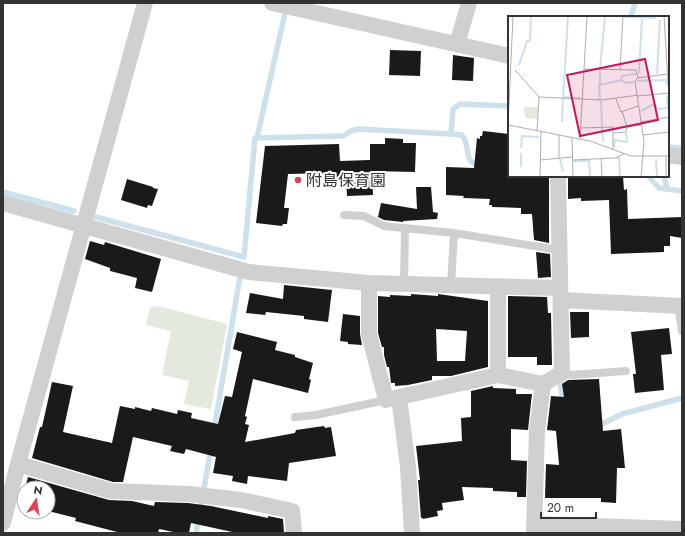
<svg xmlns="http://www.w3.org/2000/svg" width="685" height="536" font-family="Jost,'Noto Sans JP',sans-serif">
<rect width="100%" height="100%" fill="#fff"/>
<!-- green -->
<path fill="#e3e9dc" d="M158 306 227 324 211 409 184 404 189 381 162 375 171 331 146 325 150 307Z"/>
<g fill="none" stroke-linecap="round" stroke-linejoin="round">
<!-- stream -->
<path stroke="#cee0ea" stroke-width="5.5" d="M631 17 635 3
M451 134 453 109 460 104 509 106
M257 138 285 13
M668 147 682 148
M648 176 659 188 682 191
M664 176 667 189
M3 192 74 211
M96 217 244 257 255 138 343 136 351 131 358 129 451 134 462 135C471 145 462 163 481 166
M560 381 563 403
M595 425 602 424 622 414 682 398
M214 430 240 277
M204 488 211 449
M196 533 201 505"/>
</g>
<!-- building -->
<path fill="#1a1a1a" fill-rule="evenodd" d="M390 50 421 51 420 76 389 75Z
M453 55 474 58 473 81 452 80Z
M483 131 509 134V176L549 178V243L534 240 532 214H521V208L492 207V205H489L490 199 463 198 464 196 446 195V167L474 168 477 138 480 139V136H482Z
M385 138 403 139V143H416L415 172 372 171 373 195 347 196 346 180 333 181V173L288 174 284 208H289L287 224H283L282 226 256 223 265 146 339 144 340 161 370 160V144H385Z
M568 176H623L624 190 627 189 628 219 682 217V238L670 236V246H664V252L611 254 609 200 581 201V198L568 199Z
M127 179 153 187V188L158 189 152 206 148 205 147 208 121 200Z
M416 187H431L433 212 438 213 437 219 403 221V222L384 220 378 217 381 203 417 209Z
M90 241 104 245 105 242 161 259 152 292 135 288 137 278 110 271V268L85 259Z
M536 252 550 254 551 277 538 278Z
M284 285 332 290 328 322 304 319V316L266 312 265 315 246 313 250 293 283 299Z
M411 294 438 296V294L488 301V367L451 376H432V380L408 385 395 386V383H391L389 367H387L384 355V347H382L378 333V296L390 297V295L411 296ZM436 329 467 331 465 361H437Z
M508 296 547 297 548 313H551L552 365H537V357H508Z
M570 312H589V337L571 338Z
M343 314 360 316V334L362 345 348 344V342L340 341Z
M669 328 672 354 661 355 664 390 635 393 633 374H636L631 332Z
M237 332 277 342 275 350 295 355V357L313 363 309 379 311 380 308 393 253 379 245 416 247 417 245 424 249 425 245 442 295 433 296 430 324 426 325 428 331 427 336 456 289 463 287 481 248 476 247 484 232 481 233 476 213 473 216 457 186 449 184 454 170 451 172 446 133 437 123 482H113L32 458 40 427H42L52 382 73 386 63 432 112 443 120 406 135 409V407L151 411 152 408 177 414 178 410 192 413 191 418 218 424 225 396 232 397 242 352 233 349Z
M599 379 603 431 621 429 622 438 625 468H617L616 503 601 502V498H545L546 464 559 465 556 431 547 430 551 396 564 397 562 384 568 380Z
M493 386V388L516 389V394H532L528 430 511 429V460L527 461 526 497H517V492L493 491V488L462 487 464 500 442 503 443 510 437 511 438 516 423 519V518H421L418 480H420L416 446 462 441 461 418 471 417V391Z
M28 477 109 500 132 501 154 506 155 502 188 503 211 506 268 518V516L283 519 284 533H237L191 523 189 533H178L159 529 158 533H121L75 521 76 518 48 511V488H25Z"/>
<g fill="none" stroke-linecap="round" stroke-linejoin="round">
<!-- lane -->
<path stroke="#d0d0d0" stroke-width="8" d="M344 215 364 216 384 226 454 233 559 250
M404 284 405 228
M451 285 454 233
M678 305 682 331
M562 373 571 375 626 371
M295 417 316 415 386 400"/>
<!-- street -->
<path stroke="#d0d0d0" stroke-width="16" d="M272 3 509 56
M457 44 469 3
M668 155 682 157
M3 203 249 272 369 283 560 288
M369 283V334L386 400 498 375 543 384
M498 287V375
M561 300 682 306
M399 397 408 467 412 533
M18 464 111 491 189 494 241 500 292 511 294 533
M3 523 18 464 145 3
M534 524 682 529
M534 533 537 430 543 384 562 373 558 176"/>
</g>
<!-- markers -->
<circle fill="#db4453" stroke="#fff" stroke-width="1.5" cx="298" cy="180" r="4"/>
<g text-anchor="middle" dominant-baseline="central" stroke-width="4" stroke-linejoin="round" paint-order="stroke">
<!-- poi labels -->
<g font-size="16" fill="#333" stroke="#fff" text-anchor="start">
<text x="306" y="180">附島保育園</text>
</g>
</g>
<!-- overview -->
<g transform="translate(508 16)">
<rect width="161" height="161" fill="#fff"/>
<path d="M16 91H30L29 103 17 102Z" fill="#e3e9dc"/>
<path fill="none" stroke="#cee0ea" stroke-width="2" d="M116 1 148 2M11 49 19 25H22L23 0M57 51 60 0M57 52 55 81 72 82M92 52 97 1M131 57 134 3M149 58 152 4M113 63 114 60 128 58M129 65 158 64 159 69M92 69V55M92 83 91 69 114 64 117 67 126 66M93 85 94 110M133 95 146 88 150 93 160 92 159 79M54 106 55 83M94 112 95 126M106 131 107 124 119 126 118 117M13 132 14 120 31 121M109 142H111L112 161M52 143 55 156M148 143 149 161M81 144 82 161M66 145H81M13 151V137"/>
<path fill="none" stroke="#adadad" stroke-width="1" d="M156 0 161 83M76 53 128 54 130 62M112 53 115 0M7 54 31 81 29 115M130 80 161 77M31 81 94 84 130 79M108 83 113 96 130 90M114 95 119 111M132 106 161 101M0 109 5 0M0 109 82 125 123 140H161M72 112 105 111V134M106 117 118 116 119 111 133 109M135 119 161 116M64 121 65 161M72 123 79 0M158 140V161M51 142V119M93 143 94 161M32 144 65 141M65 144 107 142 116 138M32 161 33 116M133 161 136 125 127 65 130 62 159 58"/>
<path fill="#c2185b" fill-opacity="0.15" stroke="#c2185b" stroke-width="2" d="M137 43 150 104 72 120 59 59Z"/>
<rect width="161" height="161" fill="none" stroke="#333" stroke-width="2"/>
</g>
<!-- border -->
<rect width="685" height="536" fill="none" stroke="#333333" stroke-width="8"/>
<!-- north arrow -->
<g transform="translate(36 500) rotate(12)"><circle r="19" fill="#ffffff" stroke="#adadad"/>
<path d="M0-3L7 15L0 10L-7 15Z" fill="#db4453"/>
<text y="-6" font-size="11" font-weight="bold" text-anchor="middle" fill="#333333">N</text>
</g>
<!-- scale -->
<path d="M541 512v6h55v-6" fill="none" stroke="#333333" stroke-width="2"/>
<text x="547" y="512" font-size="12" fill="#333333" stroke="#ffffff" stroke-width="3" paint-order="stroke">20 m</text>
</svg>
